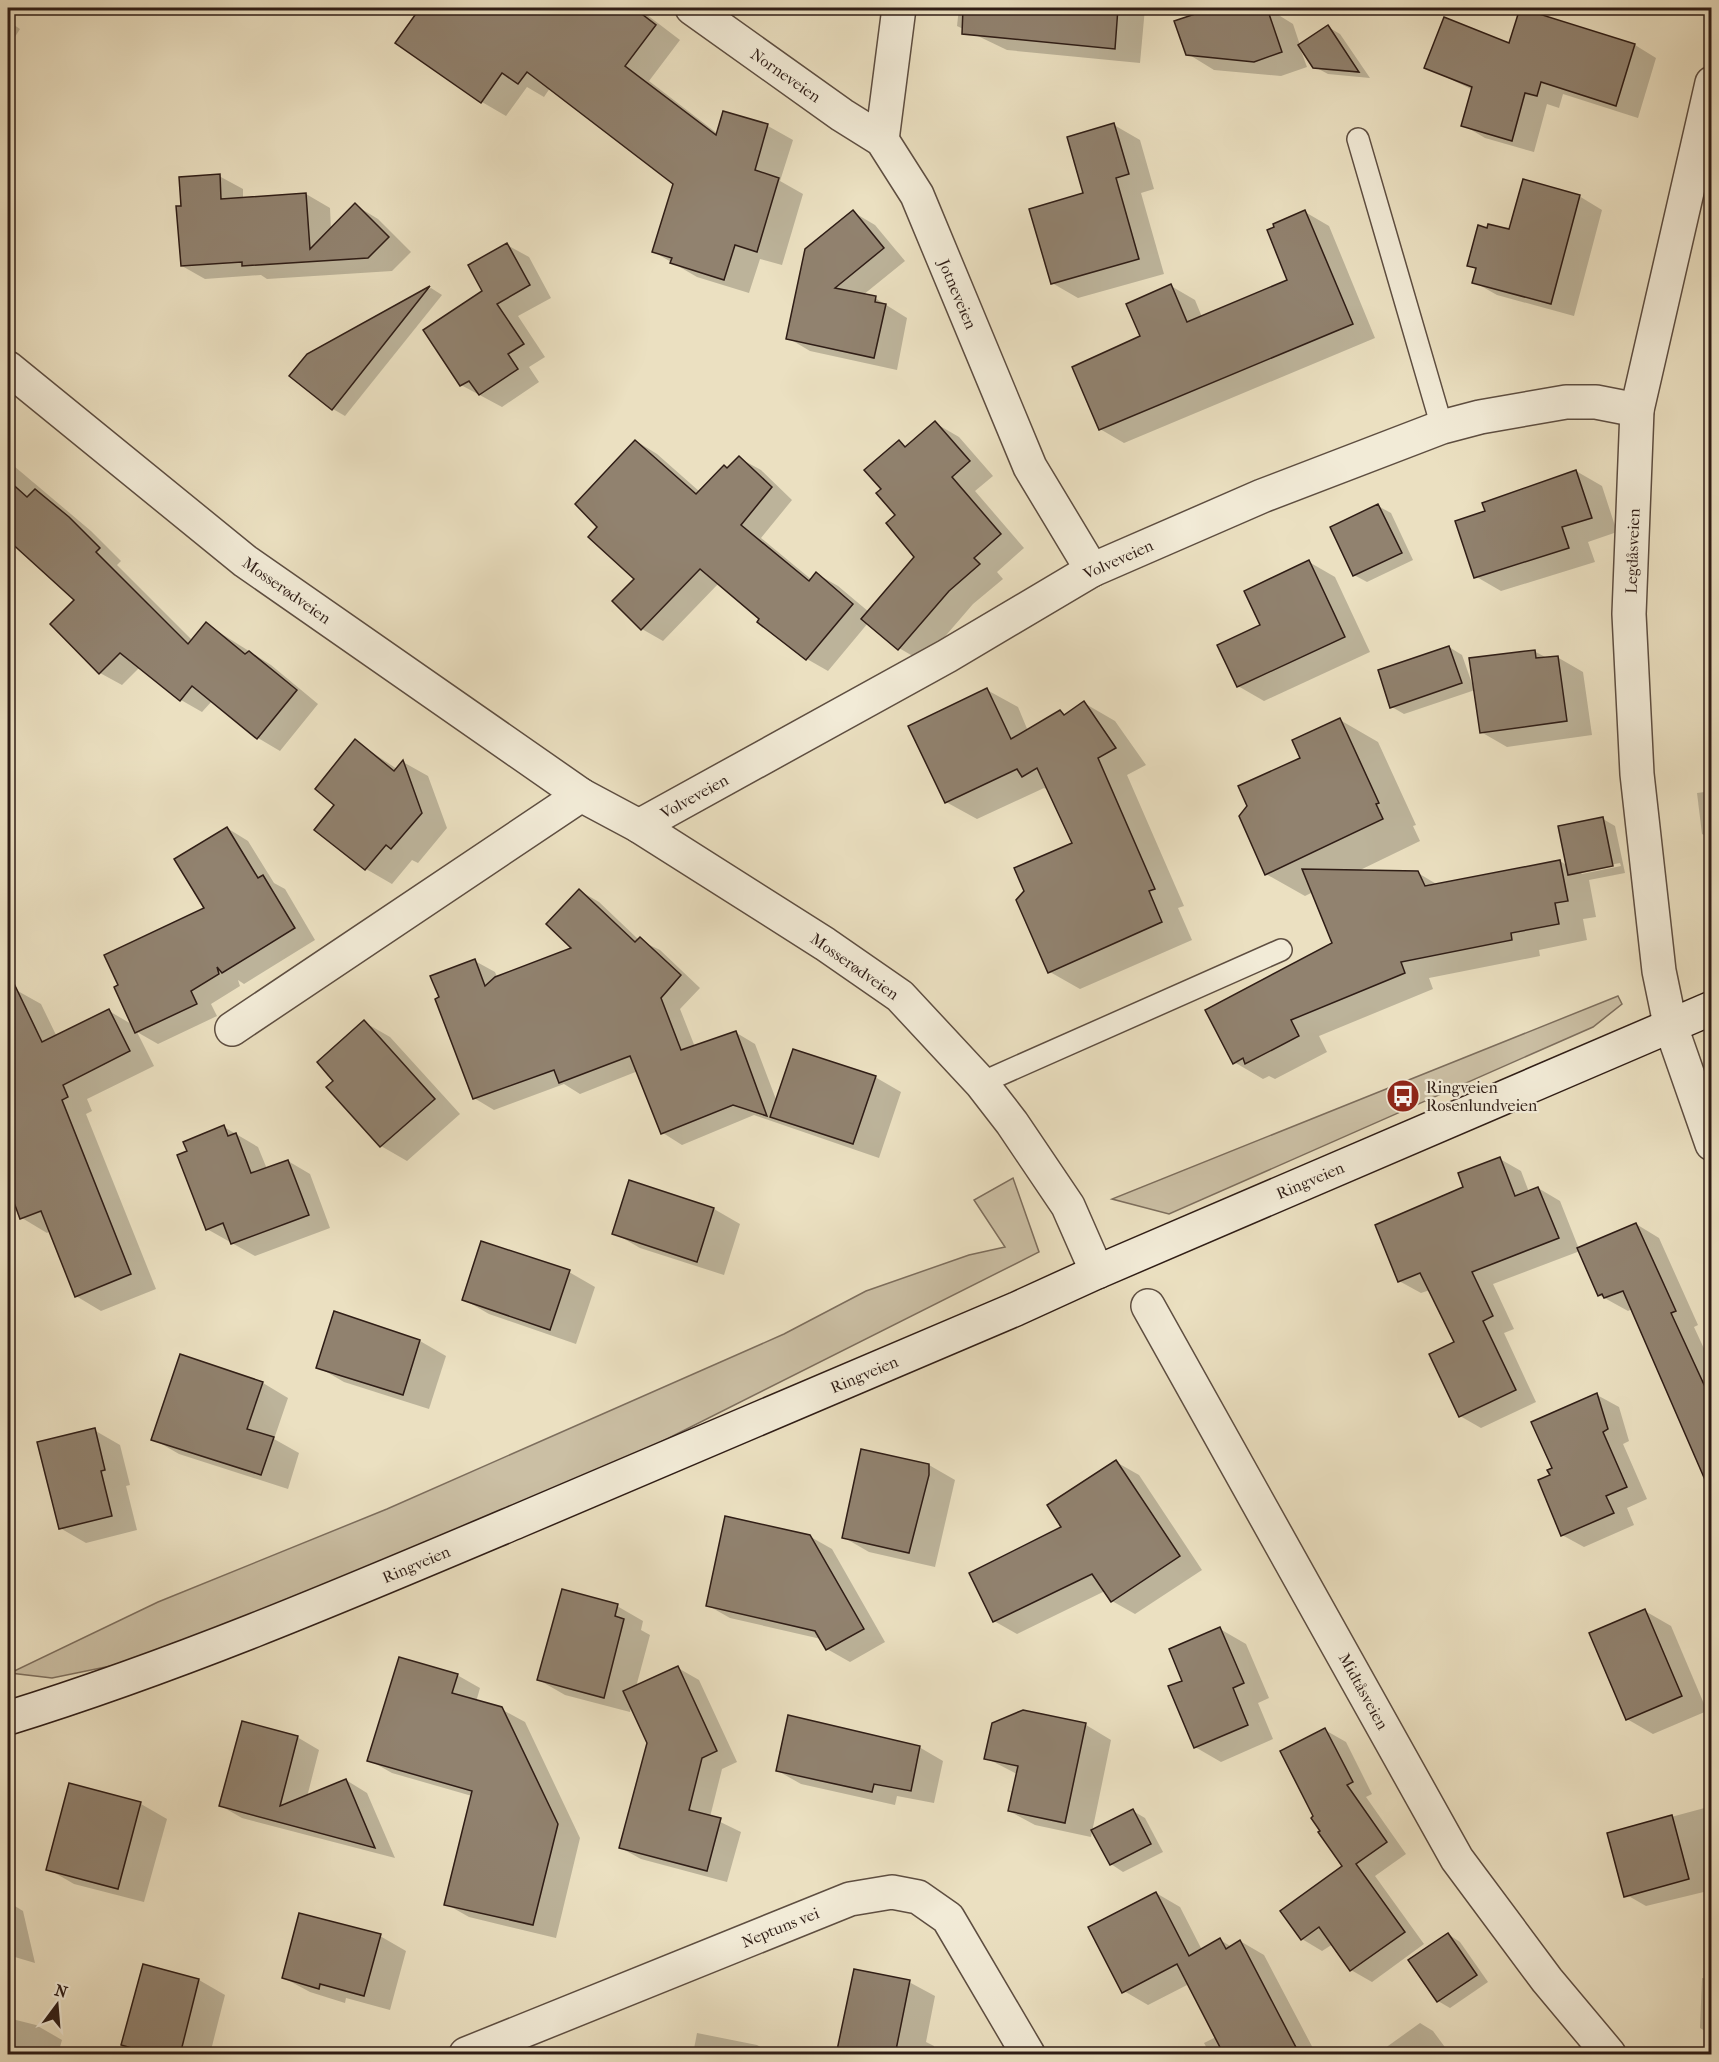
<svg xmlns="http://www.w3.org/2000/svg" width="1719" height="2062" viewBox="0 0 1719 2062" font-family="'IM FELL French Canon',serif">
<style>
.green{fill:#cbbfa4;stroke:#7d6e5d;stroke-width:1.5}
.shadow{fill:#0003;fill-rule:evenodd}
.building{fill:#91826f;stroke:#2f1d16;stroke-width:1.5}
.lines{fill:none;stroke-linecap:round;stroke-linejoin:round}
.lane-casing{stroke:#5e4e41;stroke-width:24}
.street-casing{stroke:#5e4e41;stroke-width:36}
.secondary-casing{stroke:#2f1d16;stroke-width:36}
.lane{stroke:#f2ebd7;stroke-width:21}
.street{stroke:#f2ebd7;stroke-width:33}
.secondary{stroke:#f2ebd7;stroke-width:33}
.labels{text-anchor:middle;stroke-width:4.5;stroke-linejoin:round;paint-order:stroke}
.street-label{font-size:16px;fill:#2f1d16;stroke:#f2ebd7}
.poi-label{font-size:16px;fill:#2f1d16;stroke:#f2ebd7;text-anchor:start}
</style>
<rect width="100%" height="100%" fill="#ebe0c1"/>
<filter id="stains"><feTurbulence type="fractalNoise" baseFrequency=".00333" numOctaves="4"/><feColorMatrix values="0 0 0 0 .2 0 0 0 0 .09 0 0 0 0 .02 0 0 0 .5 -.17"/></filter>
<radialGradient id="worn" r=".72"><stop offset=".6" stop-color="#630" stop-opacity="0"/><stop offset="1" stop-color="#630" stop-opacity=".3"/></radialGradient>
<g class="green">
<path d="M1618,996L1622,1004L1593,1027L1169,1214L1112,1199Z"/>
<path d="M1013,1178L1039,1252L430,1558L223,1643L52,1678L10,1673L158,1602L387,1509L784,1334L866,1291L969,1255L1005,1247L974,1200Z"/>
</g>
<g class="shadow">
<path d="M422,8H638L680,40L649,81L718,134L724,113L768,126L793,140L780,181L803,194L782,265L760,259L749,293L697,277L654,252L675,183L550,88L544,97L527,87L506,116L482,102L397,43Z"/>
<path d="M959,8H1145L1140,63L1007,50L957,26Z"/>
<path d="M1218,8H1267L1293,24L1300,45L1328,27L1340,34L1370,78L1328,74L1315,67L1300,48L1307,67L1281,76L1214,70L1188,54L1176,22Z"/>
<path d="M8,21L20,29L8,48Z"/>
<path d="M1510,45H1635L1656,58L1638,118L1563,94L1559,108L1547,104L1534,152L1485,138L1463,125L1473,90L1425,67Z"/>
<path d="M1114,125L1140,140L1154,189L1141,193L1164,274L1078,298L1052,283Z"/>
<path d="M219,176L243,189V199L306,194L330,208L331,230L355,205L378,219L411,252L392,271L267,279L261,275L205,279L182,266L183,208Z"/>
<path d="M1579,196L1602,210L1574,316L1497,295L1474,282L1477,270L1469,265L1510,231Z"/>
<path d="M853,212L875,225L905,261L863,295L875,298L907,318L897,370L810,351L788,338Z"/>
<path d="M1305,212L1329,226L1375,338L1124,443L1100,429L1142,337L1171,286L1195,300L1202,317L1289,280Z"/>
<path d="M507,245L529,257L551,298L518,316L545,357L529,367L539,382L502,407L461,385L484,291Z"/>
<path d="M431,288L442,295L345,416L333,409L308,355Z"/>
<path d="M935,423L959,437L993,476L975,491L1024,548L997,572L1003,579L973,604L923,662L899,648L868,623L828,671L807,659L759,622L761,619L719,583L663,641L642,629L636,579L599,527L636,441L657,454L700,492L739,458L761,470L792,500L761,538L812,580L817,574L838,586L869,612L916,557L883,489L899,442L907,447Z"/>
<path d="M8,461L91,531L121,561L117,565L193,641L206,624L271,665L318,704L280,751L258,738L212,701L202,712L181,700L140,667L122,685L100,673L76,600L8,538Z"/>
<path d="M1576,471L1602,486L1617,532L1588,542L1595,562L1501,591L1475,576L1487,512Z"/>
<path d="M1378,506L1391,513L1413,560L1367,582L1354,575Z"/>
<path d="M1309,562L1335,577L1370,652L1264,701L1238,686L1262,626Z"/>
<path d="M1449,647L1462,655L1474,689L1534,651L1547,658L1557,657L1583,672L1592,735L1507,747L1481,732L1475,690L1404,714L1392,707Z"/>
<path d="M987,690L1018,707L1028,731L1060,712L1066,715L1084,703L1115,721L1146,765L1127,775L1184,906L1178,908L1192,940L1080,989L1050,972L1074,844L1049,791L1044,788L977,819L946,802Z"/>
<path d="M1340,720L1378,742L1416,825L1413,826L1420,841L1356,872L1418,873L1438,885L1560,861L1568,866L1603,819L1615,826L1625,873L1589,880L1596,917L1583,919L1587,940L1539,950L1540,956L1429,978L1433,989L1319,1036L1327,1052L1275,1079L1269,1076L1263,1079L1234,1062L1333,944L1313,892L1305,896L1266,874L1302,758ZM1620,863L1621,866L1582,874L1579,871Z"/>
<path d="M355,741L397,769L403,762L428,776L447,828L418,863L412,860L392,884L366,869L316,830L336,805Z"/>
<path d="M1712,791V839L1702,834L1697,793Z"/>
<path d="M227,828L248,841L274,883L285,889L315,940L244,984L238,980L240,986L211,1004L217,1016L158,1044L137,1032L154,1066L87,1099L92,1111L86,1114L156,1289L101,1311L76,1296L50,1231L47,1233L22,1218L8,1184L32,1174L8,1123V994L16,990L41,1004L57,1037L109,1011L133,1025L206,908Z"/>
<path d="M8,852L15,864L8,869Z"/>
<path d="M8,882L15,894L8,899Z"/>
<path d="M580,891L599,902L639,940L660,950L700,988L680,1009L695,1047L735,1032L755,1044L777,1102L875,1077L901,1092L879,1158L754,1115L682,1145L663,1133L638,1071L580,1094L564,1084L494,1110L474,1098L475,961L495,972L497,977L574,948Z"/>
<path d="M364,1022L390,1037L460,1114L407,1161L381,1146L328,1087L335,1081Z"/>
<path d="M224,1127L258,1147L267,1169L288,1161L310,1174L330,1228L255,1256L207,1229Z"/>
<path d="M1500,1159L1521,1171L1529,1192L1538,1188L1560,1201L1579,1249L1636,1224L1659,1238L1698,1325L1694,1327L1712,1366V1492L1632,1309L1628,1311L1599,1295L1580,1251L1493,1284L1514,1329L1504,1333L1536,1402L1481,1428L1460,1416L1456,1343L1430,1290L1421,1293L1399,1281L1465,1187Z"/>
<path d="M630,1182L714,1209L740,1224L724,1275L640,1248L614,1233Z"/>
<path d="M569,1272L595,1287L576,1344L489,1314L463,1299Z"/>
<path d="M335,1313L420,1341L446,1356L429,1409L344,1382L318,1367Z"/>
<path d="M263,1383L288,1398L274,1439L299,1453L288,1489L179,1454L153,1439Z"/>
<path d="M1597,1395L1619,1407L1629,1441L1623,1444L1647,1499L1627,1508L1634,1525L1584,1547L1562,1535L1552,1476Z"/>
<path d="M94,1430L120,1445L130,1485L126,1486L137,1530L86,1543L60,1528Z"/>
<path d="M1116,1462L1139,1475L1202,1570L1135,1614L1112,1601L1105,1591L1017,1634L994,1621Z"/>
<path d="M929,1465L955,1480L935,1567L869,1552L843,1537Z"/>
<path d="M809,1536L832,1549L885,1642L850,1662L827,1649L821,1639L730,1618L707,1605Z"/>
<path d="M617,1606L643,1621L641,1630L650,1635L636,1687L678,1668L699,1680L737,1762L722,1769L710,1817L741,1832L727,1882L641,1859L621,1848L648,1743L631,1706L630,1712L565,1695L539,1680Z"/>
<path d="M1645,1611L1671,1626L1707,1711L1653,1734L1627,1719Z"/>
<path d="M1220,1629L1246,1644L1269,1698L1258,1703L1273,1739L1221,1762L1195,1747L1184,1681Z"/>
<path d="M457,1675L480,1688L476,1702L501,1709L525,1722L580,1838L556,1938L469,1917L446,1904L472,1796L392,1773L369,1760Z"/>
<path d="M1086,1725L1111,1740L1091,1837L1035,1825L1009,1811L1017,1774L986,1758Z"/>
<path d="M1325,1730L1346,1742L1372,1794L1366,1797L1406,1854L1375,1876L1424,1944L1372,1982L1351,1970L1333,1944L1322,1951L1302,1939L1344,1867L1322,1831Z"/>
<path d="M297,1737L319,1750L307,1797L346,1780L367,1793L395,1858L242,1818L221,1806Z"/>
<path d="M919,1747L943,1761L934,1803L897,1796L895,1805L801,1784L778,1771Z"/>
<path d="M70,1785L141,1804L167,1819L144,1902L74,1884L48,1869Z"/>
<path d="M1712,1806V1890L1646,1906L1625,1894L1608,1834Z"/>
<path d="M1133,1811L1145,1818L1163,1852L1123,1872L1111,1864Z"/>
<path d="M1156,1893L1180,1907L1202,1950L1220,1940L1232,1947L1240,1941L1264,1955L1316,2054H1210L1204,2043L1216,2037L1189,1984L1148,2005L1124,1991Z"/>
<path d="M8,1902L23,1911L35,1963L8,1955Z"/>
<path d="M1448,1934L1460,1942L1488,1982L1450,2008L1438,2001Z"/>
<path d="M380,1936L406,1951L390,2010L346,1998L345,2003L310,1992L284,1978Z"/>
<path d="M144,1966L199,1980L225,1995L210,2054H141L123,2044Z"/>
<path d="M1702,1978L1712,1979V2035L1700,2028Z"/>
<path d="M909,1982L935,1996L926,2042L934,2046L933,2054H838Z"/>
<path d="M8,2018L36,2025L62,2040L58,2054H8Z"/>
<path d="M1420,2023L1433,2031L1450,2054H1383L1381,2051Z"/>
<path d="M697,2033L757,2045L773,2054H693Z"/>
</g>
<g class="building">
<path d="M420,8H634L656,25L625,66L716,135L723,111L768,124L755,170L779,178L757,252L735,245L724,280L670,263L672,258L652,252L673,184L527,72L518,84L502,73L481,103L395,43Z"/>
<path d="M963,8H1118L1115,49L962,34Z"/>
<path d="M1213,8H1267L1282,52L1254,62L1186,55L1174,21Z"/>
<path d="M1520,8L1635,44L1616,106L1541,82L1537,96L1525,93L1512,141L1461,126L1472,87L1424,68L1444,17L1509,43Z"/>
<path d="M1328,25L1359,72L1313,68L1298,45Z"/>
<path d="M1114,123L1129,174L1116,178L1139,259L1051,284L1029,209L1083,193L1067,137Z"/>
<path d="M220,174L221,199L306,193L310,249L355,203L389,237L368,258L242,266V262L181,266L176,206H181L179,177Z"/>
<path d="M1523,179L1580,195L1551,304L1472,283L1476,268L1467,266L1478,225L1487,228L1488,224L1509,229Z"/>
<path d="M853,210L884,248L835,288L876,296L875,302L886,304L874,358L786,339L805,249Z"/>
<path d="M1305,210L1353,324L1099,430L1072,367L1140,336L1126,304L1171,284L1187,322L1287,280L1267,230L1274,227L1273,224Z"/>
<path d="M507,243L530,285L497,304L524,344L508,354L518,369L479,395L469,381L460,386L423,330L482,291L468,265Z"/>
<path d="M430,286L332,410L289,376L307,354Z"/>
<path d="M935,421L970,461L952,477L1001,534L974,558L980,564L949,591L898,650L861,619L914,557L886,523L895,515L876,493L881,489L864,470L899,440L905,447Z"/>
<path d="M635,440L696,494L724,465L727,468L739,456L772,487L741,525L809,581L816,572L853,604L806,660L757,622L759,619L700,569L641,630L612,601L634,579L588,537L597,527L575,504Z"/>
<path d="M1576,470L1592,518L1562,527L1569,548L1474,578L1455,521L1485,511L1482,503Z"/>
<path d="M8,480L27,497L35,489L69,517L100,548L96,552L188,644L206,622L245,654L249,651L297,690L257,739L192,686L180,701L120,653L99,674L50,624L74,600L8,540Z"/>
<path d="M1378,504L1402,553L1353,576L1330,527Z"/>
<path d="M1309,560L1345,637L1237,687L1217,645L1260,625L1244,591Z"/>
<path d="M1449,646L1462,683L1390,708L1378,670Z"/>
<path d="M1535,650L1536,658L1558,656L1567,721L1480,733L1469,658Z"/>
<path d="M987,688L1011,739L1060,710L1064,715L1084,701L1116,748L1098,758L1155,889L1149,891L1162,922L1048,973L1016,900L1024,891L1014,868L1072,843L1037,768L1022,777L1017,769L945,803L908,726Z"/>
<path d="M1340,718L1379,803L1376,804L1383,819L1265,875L1239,816L1247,806L1238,786L1300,758L1292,740Z"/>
<path d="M355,739L394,771L403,760L422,813L391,849L386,845L365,870L314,830L334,805L315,789Z"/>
<path d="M1603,817L1613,866L1568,875L1558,826Z"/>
<path d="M227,827L258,878L263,875L295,928L222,973L217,967L219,974L191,991L197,1004L135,1033L114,987L118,985L104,955L204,908L174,859Z"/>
<path d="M1560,860L1568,901L1555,903L1559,924L1511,933L1512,940L1401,962L1405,973L1291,1020L1299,1036L1245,1064L1243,1058L1233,1064L1205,1010L1332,943L1302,869L1418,871L1425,886Z"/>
<path d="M579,889L635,942L640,937L681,975L661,998L681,1050L736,1031L767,1116L733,1105L661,1134L630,1056L559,1083L554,1070L473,1099L435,999L439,997L430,976L475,959L485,986L495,977L571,948L546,924Z"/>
<path d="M8,971L42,1042L109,1009L130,1051L63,1085L68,1097L62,1100L131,1274L75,1297L41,1211L20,1219L8,1186Z"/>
<path d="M364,1020L435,1099L380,1147L326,1087L333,1081L317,1062Z"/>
<path d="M793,1049L876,1076L853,1144L770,1117Z"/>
<path d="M224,1125L228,1136L236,1133L251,1173L288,1160L309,1215L231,1244L223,1223L206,1230L177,1155L187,1151L183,1142Z"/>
<path d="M1500,1157L1515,1196L1538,1187L1559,1238L1472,1272L1493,1316L1483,1321L1516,1390L1459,1417L1429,1354L1454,1342L1420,1273L1398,1282L1375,1225L1463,1187L1458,1173Z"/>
<path d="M629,1180L714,1208L697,1262L612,1234Z"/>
<path d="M1636,1223L1676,1311L1671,1313L1712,1402V1496L1623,1291L1604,1298L1602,1294L1598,1296L1577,1248Z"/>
<path d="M481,1241L570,1270L550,1330L462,1300Z"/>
<path d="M334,1311L420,1340L403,1395L316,1368Z"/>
<path d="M180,1354L263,1382L247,1429L274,1437L261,1475L151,1440Z"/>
<path d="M1597,1393L1608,1429L1603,1432L1627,1487L1606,1496L1614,1513L1561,1536L1538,1480L1550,1475L1547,1470L1552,1468L1531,1422Z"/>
<path d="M95,1428L105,1470L101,1471L112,1516L59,1529L37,1442Z"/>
<path d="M861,1449L929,1464V1475L909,1553L842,1538Z"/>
<path d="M1116,1460L1180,1556L1111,1602L1092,1574L993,1622L969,1573L1061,1527L1047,1505Z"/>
<path d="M725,1516L810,1535L864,1629L826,1650L815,1631L706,1606Z"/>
<path d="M562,1589L618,1604L615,1616L624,1619L604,1698L537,1680Z"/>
<path d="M1645,1609L1682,1696L1626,1720L1589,1633Z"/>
<path d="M1220,1627L1244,1683L1233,1688L1248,1725L1194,1748L1168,1686L1182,1681L1169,1649Z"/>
<path d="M399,1657L458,1674L452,1693L502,1707L558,1824L533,1925L444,1905L472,1791L367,1761Z"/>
<path d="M678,1666L717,1751L702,1758L689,1810L721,1818L707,1871L619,1848L647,1743L623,1691Z"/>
<path d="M1023,1710L1086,1723L1065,1823L1008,1811L1018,1766L984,1759L992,1723Z"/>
<path d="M788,1715L920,1746L911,1791L874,1784L872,1792L776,1771Z"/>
<path d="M242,1721L298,1736L280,1806L346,1779L375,1848L219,1806Z"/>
<path d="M1325,1728L1353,1782L1347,1785L1387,1842L1356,1864L1405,1932L1350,1971L1319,1927L1301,1940L1280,1911L1342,1866L1318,1832L1320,1831L1311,1818L1313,1816L1280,1751Z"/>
<path d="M69,1783L141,1802L118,1889L46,1870Z"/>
<path d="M1133,1809L1151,1844L1110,1865L1091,1830Z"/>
<path d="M1672,1815L1689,1879L1624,1897L1607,1833Z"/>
<path d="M1156,1892L1189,1956L1220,1938L1226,1949L1240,1940L1300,2055H1224L1177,1964L1122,1993L1088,1927Z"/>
<path d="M299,1913L381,1934L364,1996L320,1984L319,1989L282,1978Z"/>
<path d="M1448,1933L1477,1975L1437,2002L1408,1960Z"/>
<path d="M143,1964L199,1979L180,2055H156L121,2045Z"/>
<path d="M854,1969L910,1980L895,2055H836Z"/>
</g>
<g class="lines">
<g class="lane-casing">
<g id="lane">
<path d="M1358,139L1442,427"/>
<path d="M981,1083L1281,950"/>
</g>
</g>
<g class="street-casing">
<g id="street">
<path d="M692,8L842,115L882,140L917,195L1030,467L1092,570"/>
<path d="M1712,83L1637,410L1629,614L1637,774L1659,971L1670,1024L1712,1144"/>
<path d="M882,140L899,8"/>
<path d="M8,368L245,561L581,795L639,826L825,944L900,996L981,1083L1012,1123L1068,1206L1097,1272"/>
<path d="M639,826L947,656L1092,570L1262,496L1442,427L1480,417L1566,402H1596L1637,410"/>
<path d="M232,1029L581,795"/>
<path d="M1148,1306L1457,1859L1547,1980L1609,2054"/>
<path d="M466,2054L850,1899L892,1892L918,1897L948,1918L1028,2054"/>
</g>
</g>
<g class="secondary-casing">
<path id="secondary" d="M8,1718C182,1664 350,1592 518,1521C684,1451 850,1380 1016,1309L1097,1272L1712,1008"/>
</g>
<use href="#lane" class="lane"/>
<use href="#street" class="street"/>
<use href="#secondary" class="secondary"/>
</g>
<defs>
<g id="bus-disc" transform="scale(1.725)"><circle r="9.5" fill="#8f2418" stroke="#f2ebd7"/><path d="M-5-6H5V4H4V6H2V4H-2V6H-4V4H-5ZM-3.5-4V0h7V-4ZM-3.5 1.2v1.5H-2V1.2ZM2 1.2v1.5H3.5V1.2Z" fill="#fff"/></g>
</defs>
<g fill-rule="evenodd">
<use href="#bus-disc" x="1403" y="1096"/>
</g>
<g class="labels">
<g class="street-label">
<text transform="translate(786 75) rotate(35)" y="6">Norneveien</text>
<text transform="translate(958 294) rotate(67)" y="6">Jotneveien</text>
<text transform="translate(1632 551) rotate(-88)" y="6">Legdåsveien</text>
<text transform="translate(1118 559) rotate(-24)" y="6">Volveveien</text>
<text transform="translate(287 590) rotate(35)" y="6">Mosserødveien</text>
<text transform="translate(694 796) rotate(-29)" y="6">Volveveien</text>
<text transform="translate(855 966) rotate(35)" y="6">Mosserødveien</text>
<text transform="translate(1310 1180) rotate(-23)" y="6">Ringveien</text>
<text transform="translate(864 1374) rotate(-23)" y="6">Ringveien</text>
<text transform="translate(416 1564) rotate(-23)" y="6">Ringveien</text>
<text transform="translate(1364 1691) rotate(61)" y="6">Midtåsveien</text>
<text transform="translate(780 1927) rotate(-22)" y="6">Neptuns vei</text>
</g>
<g class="poi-label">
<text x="1426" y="1093">Ringveien<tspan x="1426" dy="18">Rosenlundveien</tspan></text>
</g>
</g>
<rect width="1719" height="2062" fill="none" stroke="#ebe0c1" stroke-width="30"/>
<rect x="9" y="9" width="1701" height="2044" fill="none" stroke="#2f1d16" stroke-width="3"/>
<rect x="15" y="15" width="1689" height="2032" fill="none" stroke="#2f1d16" stroke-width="1.5"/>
<g transform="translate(57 2005) rotate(16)" stroke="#f2ebd7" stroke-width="4.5" paint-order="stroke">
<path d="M0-4.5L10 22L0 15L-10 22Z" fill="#2f1d16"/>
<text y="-9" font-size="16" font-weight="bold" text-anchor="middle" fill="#2f1d16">N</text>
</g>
<rect width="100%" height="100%" filter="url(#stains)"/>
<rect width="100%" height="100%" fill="url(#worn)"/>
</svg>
